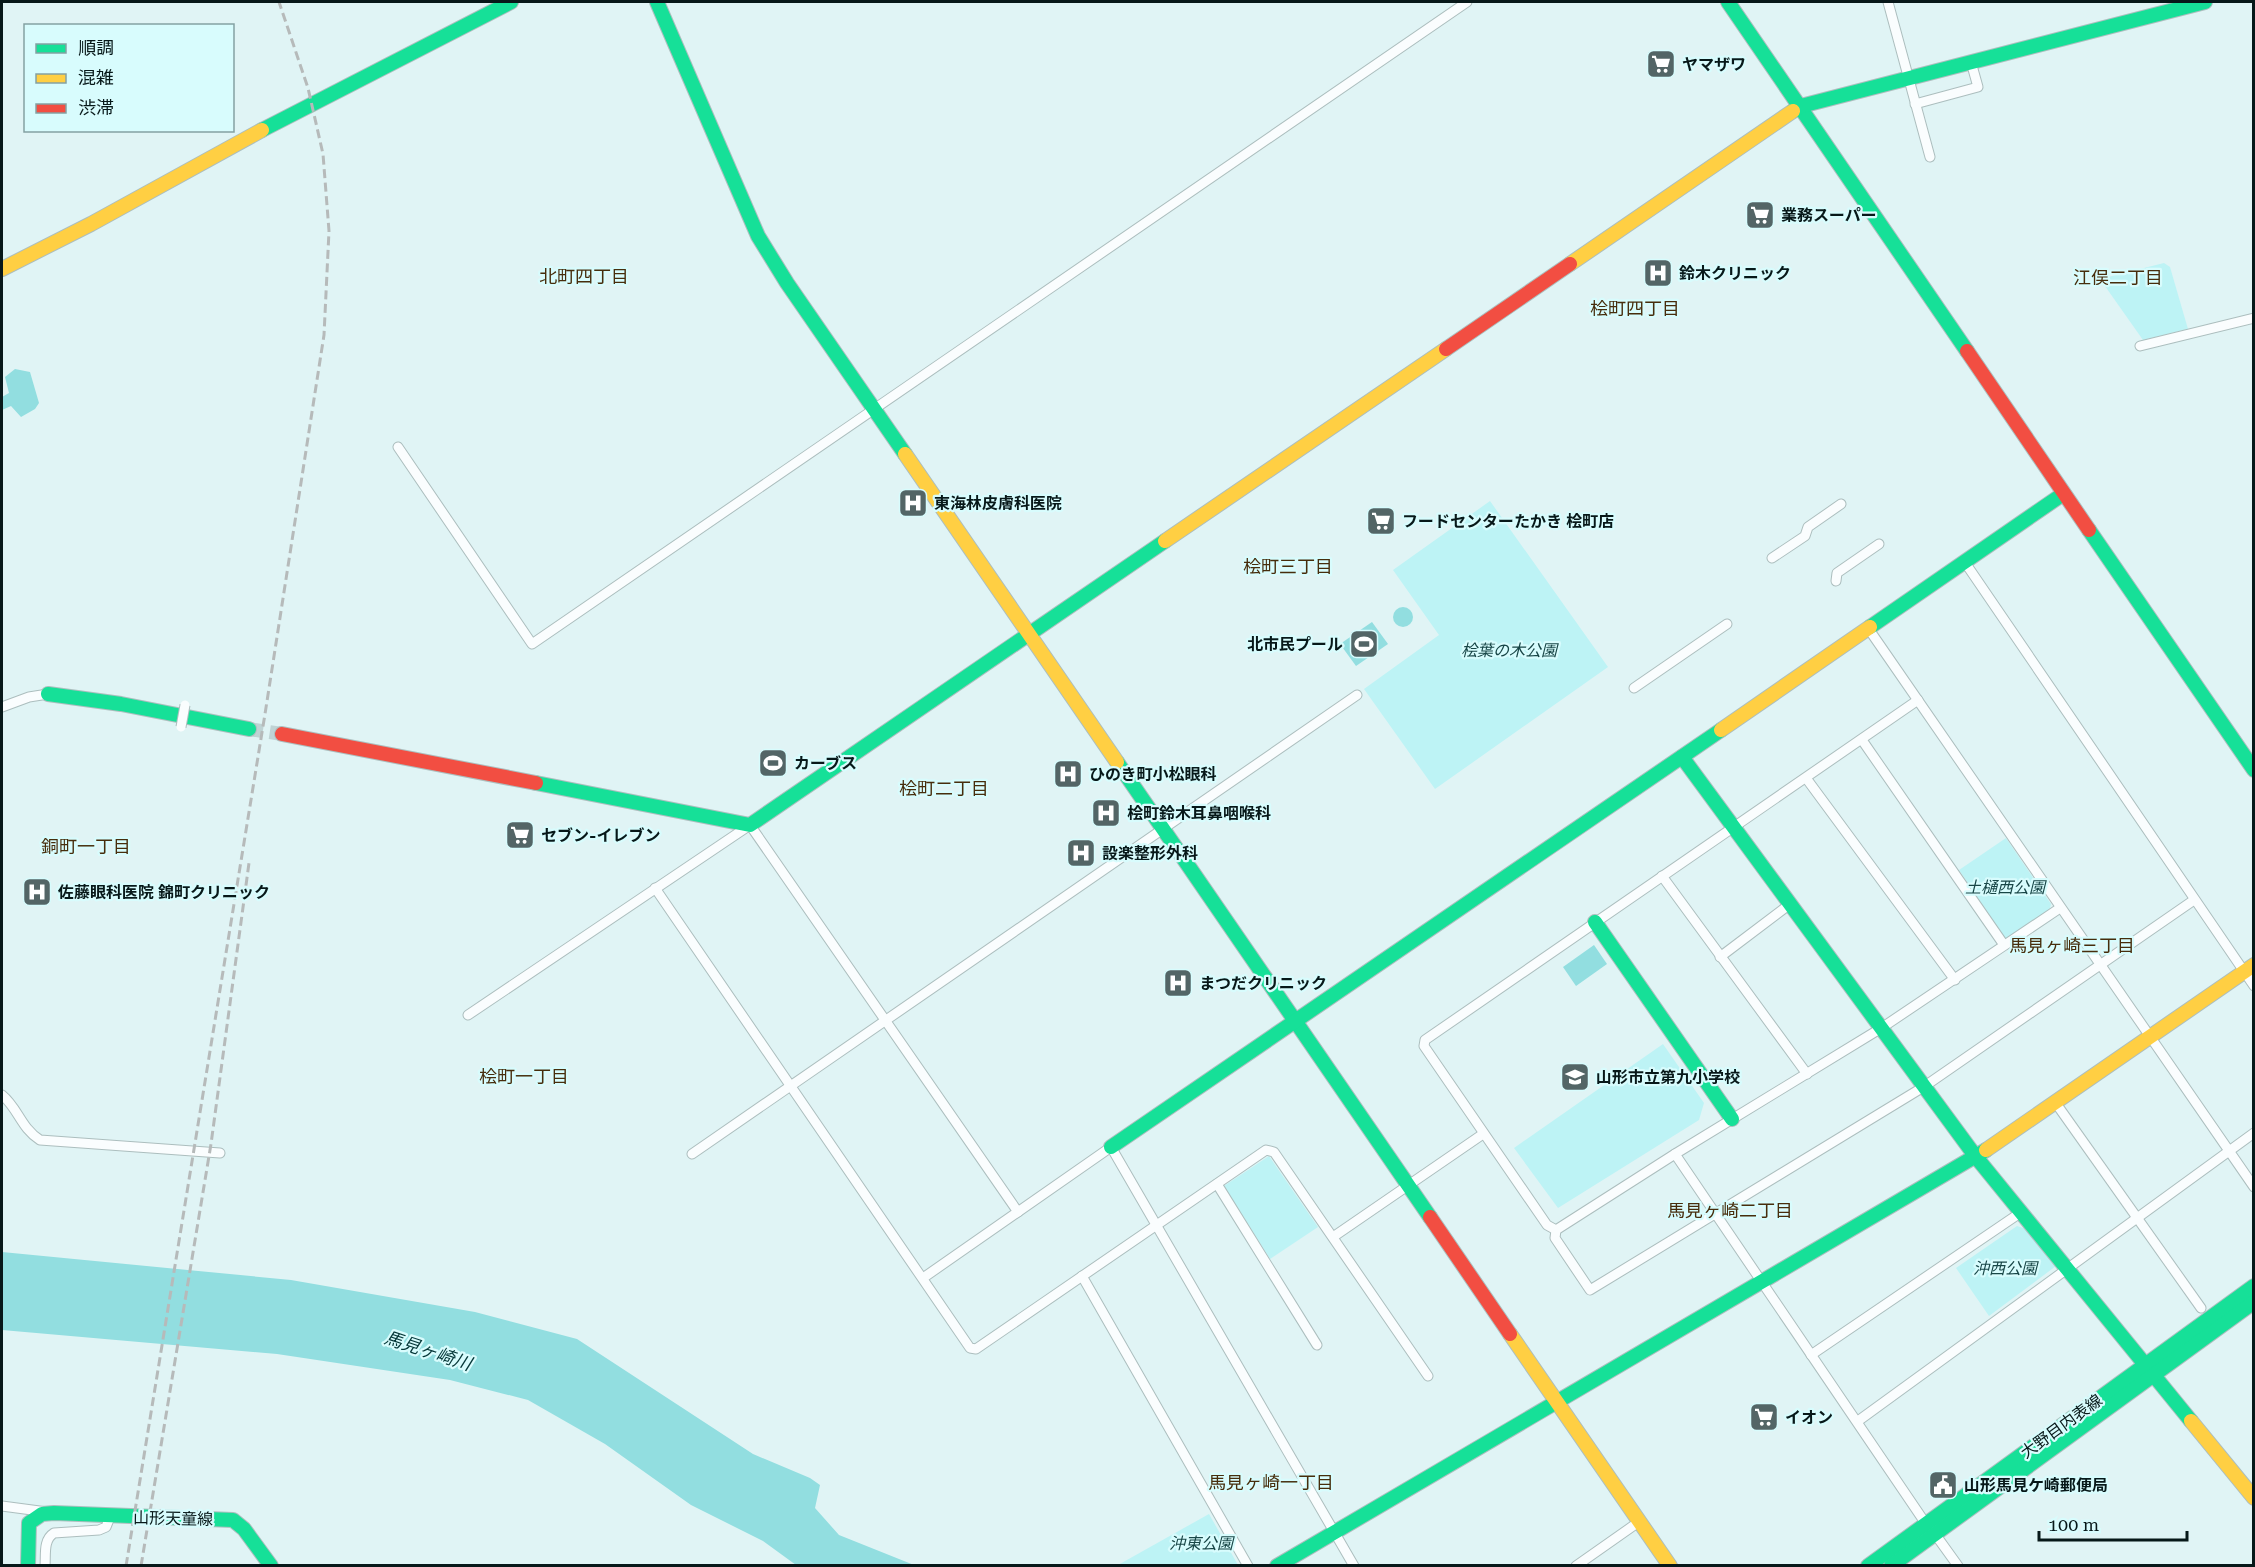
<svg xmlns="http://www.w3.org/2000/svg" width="2255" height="1567" viewBox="0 0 2255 1567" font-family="'Roboto Serif','Noto Sans JP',serif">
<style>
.green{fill:#bdf3f5}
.water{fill:#92dee0}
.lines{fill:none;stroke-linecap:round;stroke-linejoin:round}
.secondary-tunnel{stroke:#bfd3d4;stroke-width:14;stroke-dasharray:14 7;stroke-linecap:butt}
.street-casing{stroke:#acbebe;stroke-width:11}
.fast-casing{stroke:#acbebe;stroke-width:16}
.slow-casing{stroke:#acbebe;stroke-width:16}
.jam-casing{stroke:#acbebe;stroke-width:16}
.street{stroke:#fafdfe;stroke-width:9}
.fast{stroke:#16e098;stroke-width:14}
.slow{stroke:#ffcf43;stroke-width:14}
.jam{stroke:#f24e42;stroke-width:14}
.rail{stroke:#b6baba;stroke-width:3;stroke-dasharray:9 4.5;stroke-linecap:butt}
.street-bridge-casing{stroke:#acbebe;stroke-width:11;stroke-linecap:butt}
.street-bridge{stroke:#fafdfe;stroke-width:9}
.labels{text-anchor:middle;stroke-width:4.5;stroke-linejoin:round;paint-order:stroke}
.poi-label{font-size:16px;font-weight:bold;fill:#071819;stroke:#d8fcfd;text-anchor:start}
.park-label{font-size:16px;font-style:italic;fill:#184647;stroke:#d8fcfd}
.street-label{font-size:16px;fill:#071819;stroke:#d8fcfd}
.neighbourhood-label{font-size:18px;fill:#472d0c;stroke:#d8fcfd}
.water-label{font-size:18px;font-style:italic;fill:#053738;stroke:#d8fcfd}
</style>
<rect width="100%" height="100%" fill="#e0f4f5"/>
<g class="green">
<path d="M2164,263L2170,267L2188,329L2143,340L2100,279Z"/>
<path d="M1490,501L1608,667L1435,789L1364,689L1439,635L1393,570Z"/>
<path d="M2006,838L2051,904L2049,912L2007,941L1959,870Z"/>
<path d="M1663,1044L1704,1103L1699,1120L1558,1208L1514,1148Z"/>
<path d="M1269,1156L1318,1227L1270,1259L1224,1186Z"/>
<path d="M2017,1226L2026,1229L2056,1266L1989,1316L1956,1268Z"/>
<path d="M1209,1514L1238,1565H1118Z"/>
</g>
<g class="water">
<path d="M15,369L30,372L39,403L35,409L21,417L11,406L2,410V397L9,393L5,377Z"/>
<circle cx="1403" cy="617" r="10"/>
<path d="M1372,622L1388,644L1356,666L1340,644Z"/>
<path d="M1594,945L1607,964L1576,986L1563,967Z"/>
<path d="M2,1252L291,1280L475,1312L577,1339L753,1454L810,1478L820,1485L815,1508L839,1535L914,1565H796L763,1541L691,1505L605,1444L528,1400L450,1380L277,1354L2,1330Z"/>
</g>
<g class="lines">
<path class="secondary-tunnel" d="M249,729L282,734"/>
<g class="street-casing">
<g id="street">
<path d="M1888,2L1930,157"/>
<path d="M1915,104L1978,87L1971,62"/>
<path d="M2140,346L2254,318"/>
<path d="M398,447L532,644L1467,2"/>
<path d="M1772,558L1805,536L1808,527L1841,504"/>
<path d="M1964,561L2254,986"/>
<path d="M1836,581L1837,573L1879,544"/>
<path d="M1868,628L2254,1187"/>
<path d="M1634,688L1727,624"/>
<path d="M1918,700L1425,1040L1424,1046L1547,1225L1556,1230L1675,1154L1883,1027L2060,908"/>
<path d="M2,707L29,697L48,694"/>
<path d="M1862,740L2004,945"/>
<path d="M1806,778L1955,980"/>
<path d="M1662,876L1807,1074"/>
<path d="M655,888L970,1348L976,1349L1266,1150L1274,1152L1428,1376"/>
<path d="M1720,957L1790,904"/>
<path d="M468,1015L750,825L1018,1212"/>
<path d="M2,1095C18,1108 21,1128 40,1140L220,1153"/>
<path d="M2055,1102L2201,1308"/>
<path d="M692,1154L1357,695"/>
<path d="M1675,1154L1926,1524"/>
<path d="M1217,1184L1317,1345"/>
<path d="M1556,1230L1555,1238L1590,1290L1925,1086L2194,900"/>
<path d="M1333,1237L1483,1134"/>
<path d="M1082,1276L1248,1566"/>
<path d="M923,1278L1111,1147L1354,1566"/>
<path d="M1811,1355L2020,1213"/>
<path d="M1858,1421L2254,1133"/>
<path d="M2,1506L47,1512"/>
<path d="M1935,1534L1958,1566"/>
<path d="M45,1566C46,1554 43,1540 54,1533L99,1530L106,1527L110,1517"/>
<path d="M1576,1566L1640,1521"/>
</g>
</g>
<g class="fast-casing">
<g id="fast">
<path d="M657,2L758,236L787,283L905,454"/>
<path d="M1728,2L1967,351"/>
<path d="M1793,111L1801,106L2205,2"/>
<path d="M262,130L511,2"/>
<path d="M2089,530L2254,770"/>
<path d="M1870,627L2063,494"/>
<path d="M48,694L121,704L249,729"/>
<path d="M1682,757L1976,1157L2191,1421"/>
<path d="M1117,762L1430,1217"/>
<path d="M536,783L750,825L1165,541"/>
<path d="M1595,922L1732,1119"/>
<path d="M1111,1147L1721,730"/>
<path d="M28,1566L29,1523L42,1514L54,1513L233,1520L244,1529L271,1566"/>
<path d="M1277,1566L1986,1150"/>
<path d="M1868,1566L2254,1286"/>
<path d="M1891,1566L2254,1302"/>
</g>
</g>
<g class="slow-casing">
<g id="slow">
<path d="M1570,264L1793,111"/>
<path d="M2,269L91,224L262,130"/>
<path d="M905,454L1117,762"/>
<path d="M1165,541L1446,349"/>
<path d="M1721,730L1870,627"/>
<path d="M1986,1150L2254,965"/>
<path d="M1510,1334L1670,1566"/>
<path d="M2191,1421L2254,1498"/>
</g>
</g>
<g class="jam-casing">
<g id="jam">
<path d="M1446,349L1570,264"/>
<path d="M1967,351L2089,530"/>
<path d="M282,734L536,783"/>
<path d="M1430,1217L1510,1334"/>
</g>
</g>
<use href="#street" class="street"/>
<use href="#fast" class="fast"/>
<use href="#slow" class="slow"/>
<use href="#jam" class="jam"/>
<g class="rail">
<path d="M126,1566L265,714L324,335L329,231L323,154L308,88L279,2"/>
<path d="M141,1566L211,1144L249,863"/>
</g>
<g class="street-bridge-casing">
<path id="street-bridge" d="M181,727L185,705"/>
</g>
<use href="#street-bridge" class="street-bridge"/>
</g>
<defs>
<g id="supermarket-square" transform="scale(1.5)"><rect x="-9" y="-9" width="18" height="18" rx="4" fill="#536566" stroke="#d8fcfd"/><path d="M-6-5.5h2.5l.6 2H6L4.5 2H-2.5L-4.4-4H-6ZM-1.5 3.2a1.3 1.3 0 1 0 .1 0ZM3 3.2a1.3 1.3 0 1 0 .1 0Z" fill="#fff"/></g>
<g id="hospital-square" transform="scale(1.5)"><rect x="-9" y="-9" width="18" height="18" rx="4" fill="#536566" stroke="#d8fcfd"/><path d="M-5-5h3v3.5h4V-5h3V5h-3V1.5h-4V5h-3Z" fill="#fff"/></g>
<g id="stadium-square" transform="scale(1.5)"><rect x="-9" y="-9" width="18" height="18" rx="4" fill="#536566" stroke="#d8fcfd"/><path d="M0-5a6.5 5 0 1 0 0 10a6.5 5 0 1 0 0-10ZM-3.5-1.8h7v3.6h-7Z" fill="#fff"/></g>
<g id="school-square" transform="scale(1.5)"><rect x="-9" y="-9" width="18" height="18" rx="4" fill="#536566" stroke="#d8fcfd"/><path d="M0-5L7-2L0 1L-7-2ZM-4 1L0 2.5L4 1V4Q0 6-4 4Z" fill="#fff"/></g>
<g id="civic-square" transform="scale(1.5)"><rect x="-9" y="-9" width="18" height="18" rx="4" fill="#536566" stroke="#d8fcfd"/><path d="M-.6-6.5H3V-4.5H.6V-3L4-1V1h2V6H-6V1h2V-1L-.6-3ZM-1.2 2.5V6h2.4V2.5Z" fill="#fff"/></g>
</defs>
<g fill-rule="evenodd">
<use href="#supermarket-square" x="1661" y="64"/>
<use href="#supermarket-square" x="1760" y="215"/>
<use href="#hospital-square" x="1658" y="273"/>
<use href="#hospital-square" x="913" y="503"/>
<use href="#supermarket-square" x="1381" y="521"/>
<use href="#stadium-square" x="1364" y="644"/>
<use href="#stadium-square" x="773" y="763"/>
<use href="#hospital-square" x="1068" y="774"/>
<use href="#hospital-square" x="1106" y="813"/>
<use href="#supermarket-square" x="520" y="835"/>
<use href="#hospital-square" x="1081" y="853"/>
<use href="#hospital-square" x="37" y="892"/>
<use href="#hospital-square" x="1178" y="983"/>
<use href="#school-square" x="1575" y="1077"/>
<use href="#supermarket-square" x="1764" y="1417"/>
<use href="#civic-square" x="1943" y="1485"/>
</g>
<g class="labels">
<g class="poi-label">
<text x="1682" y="70">ヤマザワ</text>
<text x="1781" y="221">業務スーパー</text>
<text x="1679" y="279">鈴木クリニック</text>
<text x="934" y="509">東海林皮膚科医院</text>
<text x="1402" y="527">フードセンターたかき 桧町店</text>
<text x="1343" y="650" text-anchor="end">北市民プール</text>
<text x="794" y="769">カーブス</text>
<text x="1089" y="780">ひのき町小松眼科</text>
<text x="1127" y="819">桧町鈴木耳鼻咽喉科</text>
<text x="541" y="841">セブン-イレブン</text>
<text x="1102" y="859">設楽整形外科</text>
<text x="58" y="898">佐藤眼科医院 錦町クリニック</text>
<text x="1199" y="989">まつだクリニック</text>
<text x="1596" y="1083">山形市立第九小学校</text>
<text x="1785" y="1423">イオン</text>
<text x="1964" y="1491">山形馬見ケ崎郵便局</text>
</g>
<g class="park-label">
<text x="1509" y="656">桧葉の木公園</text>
<text x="2005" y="893">土樋西公園</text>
<text x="2005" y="1274">沖西公園</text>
<text x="1201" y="1549">沖東公園</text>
</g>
<g class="street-label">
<text transform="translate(2061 1426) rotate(-36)" y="6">大野目内表線</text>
<text transform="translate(173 1518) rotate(1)" y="6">山形天童線</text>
</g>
<g class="neighbourhood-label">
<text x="584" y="283">北町四丁目</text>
<text x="2118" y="284">江俣二丁目</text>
<text x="1635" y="315">桧町四丁目</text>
<text x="1288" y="573">桧町三丁目</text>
<text x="944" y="795">桧町二丁目</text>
<text x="86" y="853">銅町一丁目</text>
<text x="2072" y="952">馬見ヶ崎三丁目</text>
<text x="524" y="1083">桧町一丁目</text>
<text x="1730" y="1217">馬見ヶ崎二丁目</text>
<text x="1271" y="1489">馬見ヶ崎一丁目</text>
</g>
<g class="water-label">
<text transform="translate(428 1351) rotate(18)" y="6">馬見ヶ崎川</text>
</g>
</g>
<rect width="2255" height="1567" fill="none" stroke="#071819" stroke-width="6"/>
<rect x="24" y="24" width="210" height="108" fill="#d8fcfd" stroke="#84a1a2" stroke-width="1.5"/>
<rect x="36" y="44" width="30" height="9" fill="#16e098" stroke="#84a1a2" stroke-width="1.5"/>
<text x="78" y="54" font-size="18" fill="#071819">順調</text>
<rect x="36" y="74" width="30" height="9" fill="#ffcf43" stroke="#84a1a2" stroke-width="1.5"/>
<text x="78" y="84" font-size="18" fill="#071819">混雑</text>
<rect x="36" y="104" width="30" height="9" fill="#f24e42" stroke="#84a1a2" stroke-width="1.5"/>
<text x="78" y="114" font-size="18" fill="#071819">渋滞</text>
<path d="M2039 1531v9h148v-9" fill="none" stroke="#071819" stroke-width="3"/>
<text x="2048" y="1531" font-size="18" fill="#071819" stroke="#d8fcfd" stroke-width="4.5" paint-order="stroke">100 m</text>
</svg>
